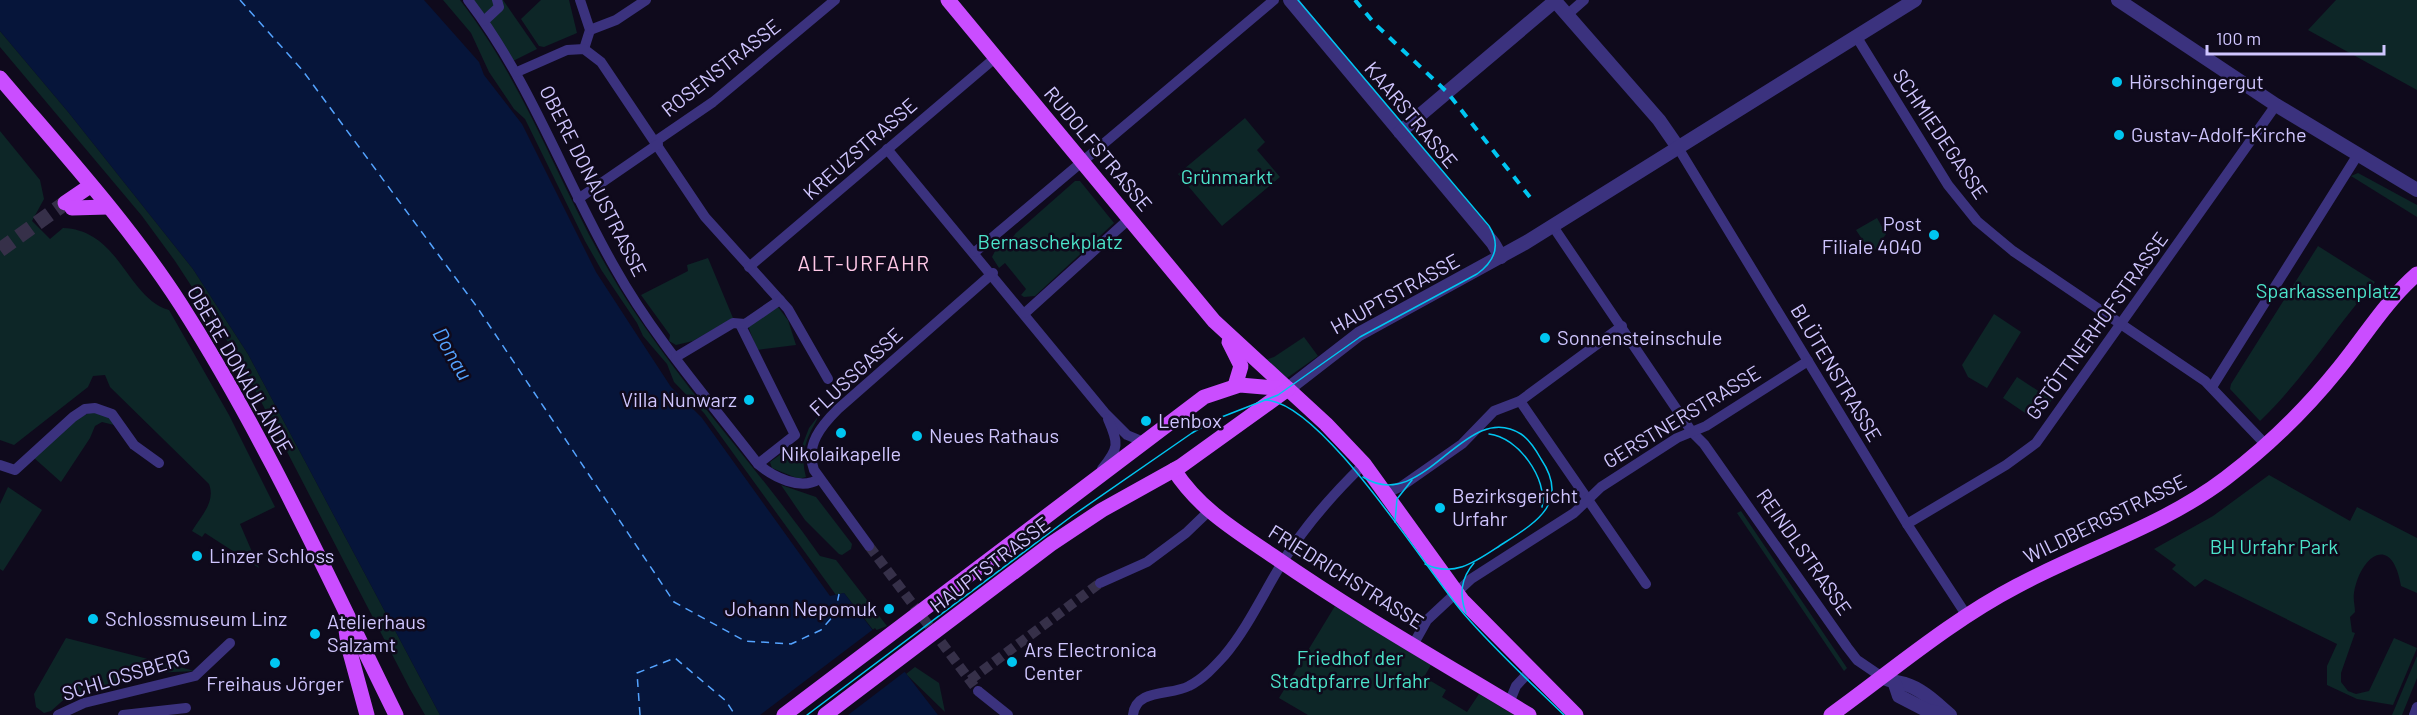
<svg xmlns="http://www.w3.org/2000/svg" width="2417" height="715" viewBox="0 0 2417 715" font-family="Barlow,sans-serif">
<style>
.green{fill:#0d2627}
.water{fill:#06153a}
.pier{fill:#0f0a1c}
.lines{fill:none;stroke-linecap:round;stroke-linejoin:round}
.ferry{stroke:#54a3ff;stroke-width:1.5;stroke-dasharray:8 6;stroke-linecap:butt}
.minor-tunnel{stroke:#363049;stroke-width:10;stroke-dasharray:10 5;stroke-linecap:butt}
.primary-tunnel{stroke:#363049;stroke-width:15;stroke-dasharray:15 8;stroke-linecap:butt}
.minor{stroke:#3b327e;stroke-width:10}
.tertiary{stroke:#3b327e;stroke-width:14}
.primary{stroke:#ca4dff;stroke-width:15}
.tram{stroke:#00c6f1;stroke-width:1.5}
.rail{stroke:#00c6f1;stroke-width:4;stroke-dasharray:9 8;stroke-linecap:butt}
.poi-dot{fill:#00c6f1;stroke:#0f0a1c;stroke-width:2}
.labels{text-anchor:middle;stroke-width:5;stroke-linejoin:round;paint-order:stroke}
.street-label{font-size:20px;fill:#d0c6ff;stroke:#0f0a1c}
.poi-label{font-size:20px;fill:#d0c6ff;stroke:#0f0a1c;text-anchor:start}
.park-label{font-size:20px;fill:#4ce4ca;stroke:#0f0a1c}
.neighbourhood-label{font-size:21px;letter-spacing:1.5px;fill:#ffc8e7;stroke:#0f0a1c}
.water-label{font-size:21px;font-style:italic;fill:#54a3ff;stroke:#0f0a1c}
</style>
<rect width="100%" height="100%" fill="#0f0a1c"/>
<g class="green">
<path d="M443,0H460C528,87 561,193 618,286C677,382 756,465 820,556L836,560L887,626L874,631L844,593L836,595L704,413L674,382L667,364L643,336L637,323L602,271L585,241L525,119L514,109L489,72L471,33Z"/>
<path d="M464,0H503L537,49L507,64Z"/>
<path d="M541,0H569L577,33L544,47L539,46L521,19Z"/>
<path d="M2336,0H2417V90L2308,30Z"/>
<path d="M0,31L69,113L193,269L248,354L440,715H425L410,689L239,359L175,261L142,216L0,47Z"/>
<path d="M1245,118L1265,142L1257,150L1280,177L1222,226L1178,174Z"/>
<path d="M0,131L40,180L44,199L32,221L50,239L63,228C120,230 127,298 169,310L229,415L275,507L240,524L259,568L205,533L202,537L192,531C201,516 216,502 209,484L110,387L105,375L93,376L88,387L14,445L0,440Z"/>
<path d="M2358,173L2417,205V217L2351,176Z"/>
<path d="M1075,181H1080L1114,223L1035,296L1024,297L1021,295L1026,289L1005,263L999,268L992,257L998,245L1008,243L1016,233Z"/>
<path d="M1877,218L1886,234L1872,254L1856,230Z"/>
<path d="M2318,246L2375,282C2335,327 2304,379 2260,421L2230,389L2231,384Z"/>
<path d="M708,258L733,318L693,341L676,345L669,341L670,335L641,295L688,271L687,265Z"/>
<path d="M778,307L788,320L796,345L757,350L748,326Z"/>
<path d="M1994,314L2021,332L1987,388L1968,377L1962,365Z"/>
<path d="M1304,337L1318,356L1287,378L1265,360L1274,357Z"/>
<path d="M2017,377L2052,400L2037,421L2003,398Z"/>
<path d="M91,412L107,415L118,426L102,422L95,426L90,438L61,482L33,457L77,419Z"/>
<path d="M820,414C808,436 799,450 806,477L799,479L772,468L770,462L791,447L802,446L809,428Z"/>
<path d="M2269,475L2350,521L2357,507L2417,538V593L2401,586C2392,532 2360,556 2354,593C2353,599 2355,606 2355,612L2350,617L2352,632L2355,633L2341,673V682L2348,691L2356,694L2369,691L2394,638L2417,648L2393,705L2357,699L2327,685V666L2337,644L2205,579L2195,587L2172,569L2176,565L2154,549L2213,516Z"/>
<path d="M781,485L816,497L852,544L851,549L842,555L839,554L805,520Z"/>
<path d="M8,487L42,510L3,571L0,569V504Z"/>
<path d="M1741,511L1847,668L1844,671L1737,513Z"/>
<path d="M1335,606L1431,665L1424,677L1446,690L1442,697L1467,712L1479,694L1514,715H1308L1279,698Z"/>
<path d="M66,638L195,671L153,673L69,695L51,711L44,713L36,707L34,694Z"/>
<path d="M2417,656V678L2402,715H2392Z"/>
<path d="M915,667L939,683L945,712L906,674Z"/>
</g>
<path class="water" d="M0,0H424L479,62L484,75L522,124L596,272L637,335L671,387L702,418L830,596L844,593L938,715H440L248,354L193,269L69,113L0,31Z"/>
<path class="pier" d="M875,628L907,670L848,715H760Z"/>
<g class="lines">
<g class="ferry">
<path d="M240,0L303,71L477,307L674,602L745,641L791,644L821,630L835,614L839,594"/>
<path d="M640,715L637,673L675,658L726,701L735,715"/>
</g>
<g class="minor-tunnel">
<path d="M869,546L978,691"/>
<path d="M970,680L1100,583"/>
</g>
<path class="primary-tunnel" d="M0,250L65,203"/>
<g class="minor">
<path d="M468,0C531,82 564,179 615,268C654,338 709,400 758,464C773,477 801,491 819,479"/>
<path d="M580,0L590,30L584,49"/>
<path d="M1567,15L1584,0"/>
<path d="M484,21L499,7L497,0"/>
<path d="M590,30L616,20L646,0"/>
<path d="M1856,36L1948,185L1977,221L2013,251L2205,381L2267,446"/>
<path d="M517,72L567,50L584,49L601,62L705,217L788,309L828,379"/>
<path d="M656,141L713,102L835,0"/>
<path d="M1677,146L1907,524L1967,616"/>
<path d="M887,149L1105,413L1127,435L1144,442"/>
<path d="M578,199L658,144"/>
<path d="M1552,225L1692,432L1704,444L1847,647L1857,660L1882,677"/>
<path d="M975,252L1274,0"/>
<path d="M749,267L995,58"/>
<path d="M1025,313L1129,219"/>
<path d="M740,324L795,435L758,464"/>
<path d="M676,357L733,323L745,324L780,300"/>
<path d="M2212,387L2357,156"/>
<path d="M1520,401L1646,584"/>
<path d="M0,465L15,470L73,417L85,409L95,408L112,414L134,445L159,463"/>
<path d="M1102,469C1119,448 1119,444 1108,419"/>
<path d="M1387,493L1402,486L1462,444L1494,411L1520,401L1622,326"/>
<path d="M1907,524L2006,465L2036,443L2276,105"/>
<path d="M869,546L814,470C805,445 821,426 838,409L993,273"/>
<path d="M1100,583L1147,562L1186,533L1209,511"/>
<path d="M1413,645L1427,620L1471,579L1574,513L1601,487L1677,438L1706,426L1808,361"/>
<path d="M978,691L1008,715"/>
<path d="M1509,703L1516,686L1530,671"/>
<path d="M58,715L84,703L195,676L230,643"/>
<path d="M123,715L186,708"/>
<path d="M1133,715C1136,688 1171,696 1189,686C1203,679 1214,667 1224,656C1247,629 1263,594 1282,563C1304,527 1334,493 1364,464"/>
<path d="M2414,715L2417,707"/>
</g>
<g class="tertiary">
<path d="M1290,0L1493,243L1501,257"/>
<path d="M2118,0L2276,105L2417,190"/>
<path d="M1400,132L1555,1L1659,120L1677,146"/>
<path d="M1288,389L1359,334L1525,243L1915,0"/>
<path d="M1882,677C1891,682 1896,681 1905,684C1922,689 1937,704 1950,715"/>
<path d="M1895,684L1899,696L1926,710L1947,715"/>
</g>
<g class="primary">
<path d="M948,0L1214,321L1326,424L1364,464L1462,600L1576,715"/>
<path d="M0,78C62,151 129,224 181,305C264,435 328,577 396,715"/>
<path d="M65,203L90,186"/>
<path d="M72,208L108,207"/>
<path d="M1229,342L1241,366L1235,386"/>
<path d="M1174,470C1199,509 1236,531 1273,556C1355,613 1443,663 1529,715"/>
<path d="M345,622L348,645L367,715"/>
<path d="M784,715L1204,397L1240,385L1288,389"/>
<path d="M825,715L1051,544L1102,510L1181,466L1288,389"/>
<path d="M1831,715C1892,671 1950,621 2017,586C2086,549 2163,526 2226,478C2268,446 2306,409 2339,368C2365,336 2386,301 2417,274"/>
</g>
<g class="tram">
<path d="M1265,400C1322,401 1426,570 1464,614C1495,650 1530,682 1564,715"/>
<path d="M1489,434C1518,437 1548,479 1542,507"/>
<path d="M1363,477C1424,516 1465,398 1521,434C1530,440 1536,450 1541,459C1570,502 1537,522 1504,543C1479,559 1456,579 1425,564"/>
<path d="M1395,522L1397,499L1412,480"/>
<path d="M1466,613C1459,595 1461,578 1474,563"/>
<path d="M807,715L1072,516L1192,433L1214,420L1278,395L1360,337L1477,274C1495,261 1501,245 1489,226L1298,0"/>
</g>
<path class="rail" d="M1355,0L1375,24L1447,92L1533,201"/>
</g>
<g class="poi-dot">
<circle cx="2117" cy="82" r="6"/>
<circle cx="2119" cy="135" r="6"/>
<circle cx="1934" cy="235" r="6"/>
<circle cx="1545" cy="338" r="6"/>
<circle cx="749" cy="400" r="6"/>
<circle cx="1146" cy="421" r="6"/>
<circle cx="841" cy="433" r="6"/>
<circle cx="917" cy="436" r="6"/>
<circle cx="1440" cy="508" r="6"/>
<circle cx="197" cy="556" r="6"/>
<circle cx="889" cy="609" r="6"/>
<circle cx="93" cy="619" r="6"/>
<circle cx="315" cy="634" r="6"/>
<circle cx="1012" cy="662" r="6"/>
<circle cx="275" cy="663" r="6"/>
</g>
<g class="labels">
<g class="street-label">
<text transform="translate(721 68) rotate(-38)" y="7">ROSENSTRASSE</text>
<text transform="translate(1411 115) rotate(50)" y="7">KAARSTRASSE</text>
<text transform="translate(1940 134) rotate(56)" y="7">SCHMIEDEGASSE</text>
<text transform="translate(860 149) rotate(-41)" y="7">KREUZSTRASSE</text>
<text transform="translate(1098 149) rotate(50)" y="7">RUDOLFSTRASSE</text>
<text transform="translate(593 181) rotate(63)" y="7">OBERE DONAUSTRASSE</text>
<text transform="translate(1395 294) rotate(-29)" y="7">HAUPTSTRASSE</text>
<text transform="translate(2097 326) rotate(-54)" y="7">GSTÖTTNERHOFSTRASSE</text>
<text transform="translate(240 370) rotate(60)" y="7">OBERE DONAULÄNDE</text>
<text transform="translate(856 372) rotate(-43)" y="7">FLUSSGASSE</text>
<text transform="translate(1836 373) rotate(59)" y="7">BLÜTENSTRASSE</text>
<text transform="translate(1682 417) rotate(-31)" y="7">GERSTNERSTRASSE</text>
<text transform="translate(2105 519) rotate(-26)" y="7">WILDBERGSTRASSE</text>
<text transform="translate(1804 552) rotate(55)" y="7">REINDLSTRASSE</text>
<text transform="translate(990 565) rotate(-37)" y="7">HAUPTSTRASSE</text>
<text transform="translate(1346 577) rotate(32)" y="7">FRIEDRICHSTRASSE</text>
<text transform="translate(126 675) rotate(-17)" y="7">SCHLOSSBERG</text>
</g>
<g class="poi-label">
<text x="2129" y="89">Hörschingergut</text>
<text x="2131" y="142">Gustav-Adolf-Kirche</text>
<text x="1922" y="231" text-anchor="end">Post<tspan x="1922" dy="23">Filiale 4040</tspan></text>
<text x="1557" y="345">Sonnensteinschule</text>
<text x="737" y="407" text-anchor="end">Villa Nunwarz</text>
<text x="1158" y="428">Lenbox</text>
<text x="929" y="443">Neues Rathaus</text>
<text x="841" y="461" text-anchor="middle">Nikolaikapelle</text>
<text x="1452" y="503">Bezirksgericht<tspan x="1452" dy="23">Urfahr</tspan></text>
<text x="209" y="563">Linzer Schloss</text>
<text x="877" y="616" text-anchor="end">Johann Nepomuk</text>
<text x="105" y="626">Schlossmuseum Linz</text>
<text x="327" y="629">Atelierhaus<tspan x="327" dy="23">Salzamt</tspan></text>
<text x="1024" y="657">Ars Electronica<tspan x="1024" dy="23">Center</tspan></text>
<text x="275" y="691" text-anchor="middle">Freihaus Jörger</text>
</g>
<g class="park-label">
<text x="1227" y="184">Grünmarkt</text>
<text x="1050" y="249">Bernaschekplatz</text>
<text x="2327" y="298">Sparkassenplatz</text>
<text x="2274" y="554">BH Urfahr Park</text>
<text x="1350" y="665">Friedhof der<tspan x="1350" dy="23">Stadtpfarre Urfahr</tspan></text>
</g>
<g class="neighbourhood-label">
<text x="864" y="271">ALT-URFAHR</text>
</g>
<g class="water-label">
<text transform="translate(452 354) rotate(60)" y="7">Donau</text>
</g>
</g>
<path d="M2207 45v9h177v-9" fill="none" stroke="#d0c6ff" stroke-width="3"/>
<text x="2216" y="45" font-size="18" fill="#d0c6ff" stroke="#0f0a1c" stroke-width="4.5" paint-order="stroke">100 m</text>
</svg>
